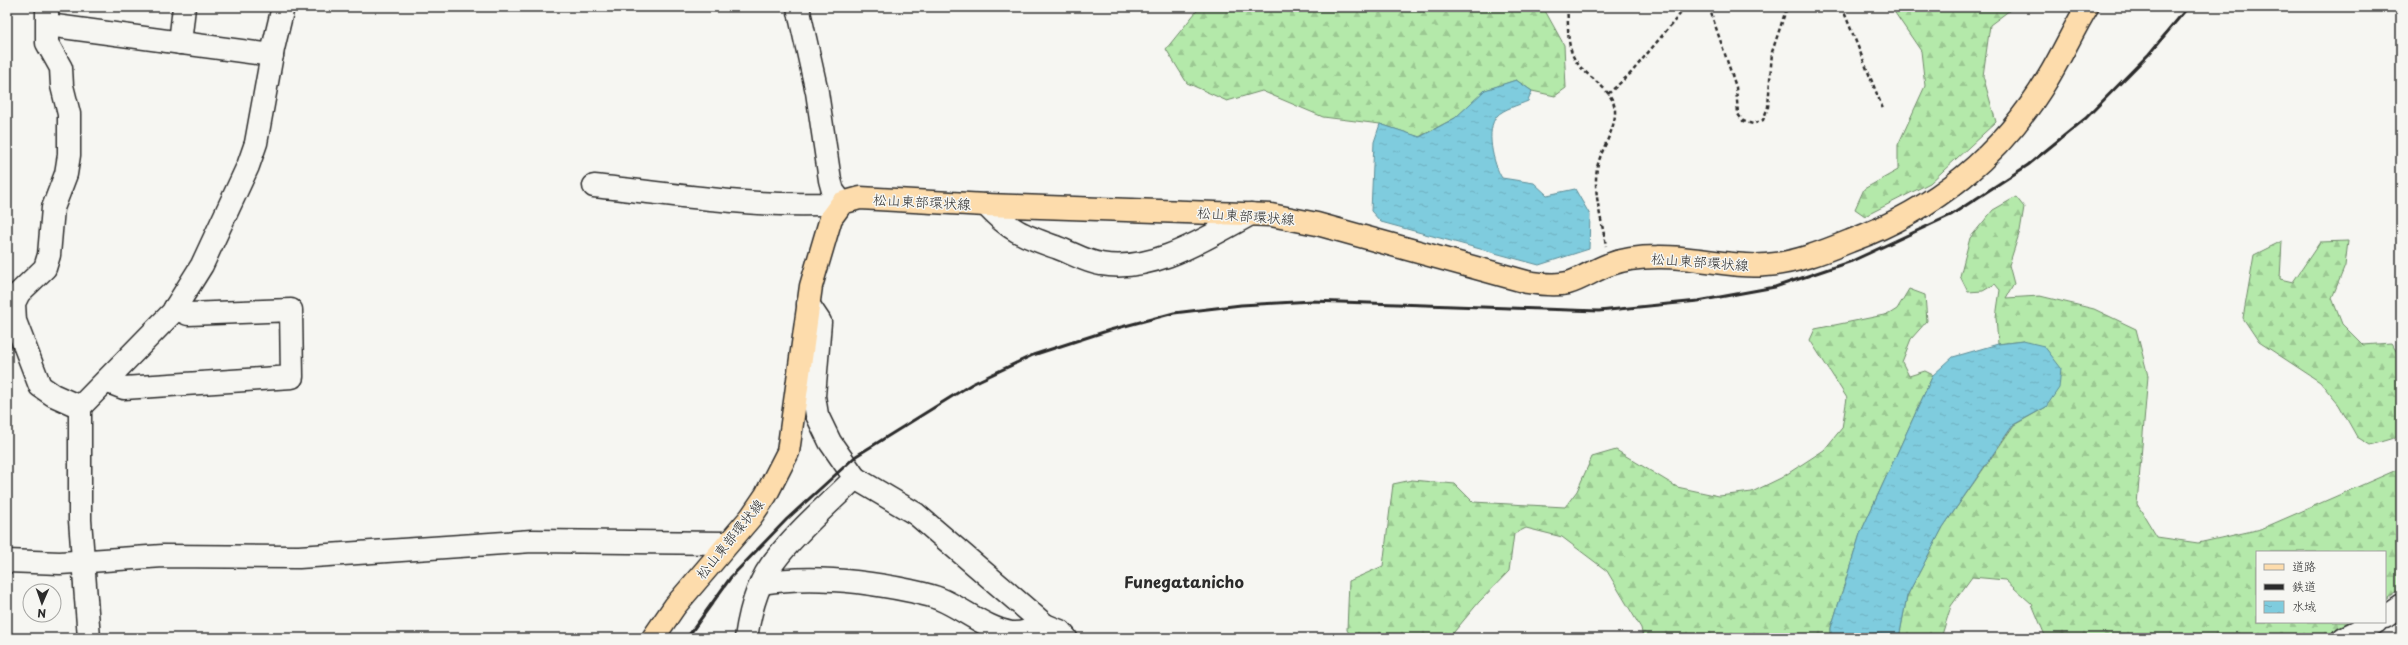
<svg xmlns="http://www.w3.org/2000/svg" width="2408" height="645" viewBox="0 0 2408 645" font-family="'Playpen Sans','Klee One',sans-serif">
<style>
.forest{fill:url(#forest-firs);stroke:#708a6a}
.water{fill:url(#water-ripples);stroke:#5d8c96}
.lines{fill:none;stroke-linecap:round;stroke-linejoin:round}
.minor-casing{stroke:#2b2b2b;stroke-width:25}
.major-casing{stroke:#2b2b2b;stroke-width:25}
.path{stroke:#2b2b2b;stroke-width:2.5;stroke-dasharray:4 3;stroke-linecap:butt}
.minor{stroke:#f6f6f2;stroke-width:22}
.major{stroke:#fddcac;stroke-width:22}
.rail{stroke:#2b2b2b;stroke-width:3}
.labels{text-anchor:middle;stroke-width:3;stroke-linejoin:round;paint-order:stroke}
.street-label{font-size:14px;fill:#2b2b2b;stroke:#f6f6f2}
.quarter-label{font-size:16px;font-weight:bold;fill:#2b2b2b;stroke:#f6f6f2}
</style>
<defs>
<pattern id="forest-firs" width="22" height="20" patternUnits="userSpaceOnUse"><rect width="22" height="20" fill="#b4e9aa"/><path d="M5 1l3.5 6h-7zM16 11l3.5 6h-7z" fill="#9bc892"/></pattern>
<pattern id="water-ripples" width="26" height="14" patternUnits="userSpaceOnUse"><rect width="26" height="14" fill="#7fccde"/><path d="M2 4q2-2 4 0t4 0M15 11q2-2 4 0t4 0" fill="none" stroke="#6eafbf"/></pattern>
</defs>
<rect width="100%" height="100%" fill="#f6f6f2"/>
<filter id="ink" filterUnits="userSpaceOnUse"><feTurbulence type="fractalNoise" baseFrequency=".025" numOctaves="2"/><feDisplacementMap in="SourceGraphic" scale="8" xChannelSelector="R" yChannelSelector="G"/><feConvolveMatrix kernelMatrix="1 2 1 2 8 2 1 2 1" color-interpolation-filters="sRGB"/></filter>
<g filter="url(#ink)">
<g class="forest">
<path d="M1200,7H1543L1564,45L1566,88L1555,96L1532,91L1516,80L1486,90L1455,118L1419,137L1380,124L1323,117L1262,91L1227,101L1187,83L1166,49Z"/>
<path d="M1891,7H2014L1990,25L1983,76L1996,122L1930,183L1865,216L1855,209L1864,189L1898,170V145L1925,86L1921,51Z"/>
<path d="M2016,197L2024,207L2020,231L2009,265L2014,284L2006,298L2040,296L2094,309L2136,329L2148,376L2137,504L2157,537L2198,543L2261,529L2401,468V589L2385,600V552H2257V622H2352L2330,638H2046L2032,604L2005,580L1972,577L1951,606L1941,638H1899L1907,596L1943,527L2014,425L2046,407L2023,341L1998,344L1996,317L2000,290L1995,284L1983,291L1968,292L1960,276L1970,238L1993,210Z"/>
<path d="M2282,241L2280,279L2293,282L2320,242L2348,241L2345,266L2332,298L2342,324L2363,345L2391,343L2401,358V441L2397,437L2370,445L2357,437L2339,405L2320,382L2259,342L2243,318L2254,255Z"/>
<path d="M1909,289L1925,295L1927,321L1911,339L1902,362L1909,376L1925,371L1933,375L1860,534L1831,628V638H1643L1641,628L1607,571L1562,537L1526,528L1514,534L1509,571L1479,602L1449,638H1352L1347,630L1349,581L1383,566L1393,484L1412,480L1455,484L1473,502L1565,507L1577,491L1592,457L1616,450L1677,487L1719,496L1752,492L1781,478L1824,450L1842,428L1847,398L1810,340L1815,329L1889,314L1897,309Z"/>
</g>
<g class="water">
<path d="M1516,80L1532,91L1528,101C1519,105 1503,109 1497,116C1485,129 1493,164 1502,178L1534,183L1547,195L1575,189L1590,215L1589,249L1539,265L1381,222L1371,211L1374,142L1380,124L1420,137L1455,118L1485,90Z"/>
<path d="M2023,341L2044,346L2061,368L2059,388L2046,407L2013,425L1943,527L1907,596L1899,638H1831V628L1860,534L1933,375L1953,357L1998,344Z"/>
</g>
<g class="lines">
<g class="minor-casing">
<g id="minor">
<path d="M47,7V43L61,68L62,86L69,114V155L66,174L53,208L49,255L45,268L19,293L14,303L15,321L40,386L53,395L80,407V520L89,638"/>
<path d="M48,25L272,55"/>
<path d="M180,43L184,7"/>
<path d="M594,186C675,194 759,209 842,203L833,191L830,180L817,92L798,7"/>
<path d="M986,205C1011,232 1025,236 1058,248C1072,253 1086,262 1101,264C1154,273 1206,238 1251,214"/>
<path d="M106,381L124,388L292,377L291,310L188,314L175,308"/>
<path d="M80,407L172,313L202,265L248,166L256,143L273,49L283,7"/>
<path d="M855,478L916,514L1045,625"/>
<path d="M7,561L60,563L163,556L299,557L532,541L727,543"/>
<path d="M762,583C810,575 863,581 911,591C920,593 931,595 940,599C964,609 986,629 1012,633C1023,634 1035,629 1045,625L1060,631L1066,638"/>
<path d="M2385,617L2401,606"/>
<path d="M746,638C750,611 758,580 776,559C798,530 829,504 855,478L830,442L817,415L814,396L820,322L808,304"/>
<path d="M2344,638L2376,622"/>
</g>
</g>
<g class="major-casing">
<path id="major" d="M653,638L675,606L751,517L766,495L788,452L811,286L831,218L842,203L860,198L986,205L1271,215L1317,224L1527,282C1540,284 1555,286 1568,283C1582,279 1594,270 1608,265C1623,259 1641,257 1658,257C1694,256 1730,268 1766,265C1795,263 1823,252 1850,241C1934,210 2002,155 2048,78C2062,55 2073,30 2087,7"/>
</g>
<g class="path">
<path d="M1567,7C1569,24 1566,42 1574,58C1584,77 1613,87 1615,110C1616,130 1601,148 1597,168C1593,194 1602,220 1606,246"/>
<path d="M1709,7L1736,87L1738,114L1743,121L1753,124L1763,120L1768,107L1772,52L1787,7"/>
<path d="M1842,7L1883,109"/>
<path d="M1608,94L1631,73L1686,7"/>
</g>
<use href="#minor" class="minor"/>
<use href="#major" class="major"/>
<path class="rail" d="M687,638L731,577L787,519L856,456L972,384L1033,355L1110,330L1174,313L1241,305L1312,301L1599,311L1698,301L1775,287L1852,261L1951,215L2028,165L2086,118L2149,54L2188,7"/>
</g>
</g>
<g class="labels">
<g class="street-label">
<text transform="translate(922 202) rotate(3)" y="5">松山東部環状線</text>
<text transform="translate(1246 216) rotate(4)" y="5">松山東部環状線</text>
<text transform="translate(1700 262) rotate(4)" y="5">松山東部環状線</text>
<text transform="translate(730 539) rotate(-51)" y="5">松山東部環状線</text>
</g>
<g class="quarter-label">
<text x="1184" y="588">Funegatanicho</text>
</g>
</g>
<rect width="2408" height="645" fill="none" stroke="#f6f6f2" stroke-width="24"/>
<rect x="12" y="12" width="2384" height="621" fill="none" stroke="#2b2b2b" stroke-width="1.5" filter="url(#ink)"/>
<rect x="2256" y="551" width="130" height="72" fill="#f6f6f2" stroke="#a5a5a2"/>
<rect x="2264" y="564" width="20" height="6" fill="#fddcac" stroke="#a5a5a2"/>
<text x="2292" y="571" font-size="12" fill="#2b2b2b">道路</text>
<rect x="2264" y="584" width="20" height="6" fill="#2b2b2b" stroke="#a5a5a2"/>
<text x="2292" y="591" font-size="12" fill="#2b2b2b">鉄道</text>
<rect x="2264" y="601" width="20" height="12" fill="url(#water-ripples)" stroke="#a5a5a2"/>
<text x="2292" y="611" font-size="12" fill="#2b2b2b">水域</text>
<g transform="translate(42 603) rotate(182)"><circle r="19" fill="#f6f6f2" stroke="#a5a5a2"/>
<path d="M0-3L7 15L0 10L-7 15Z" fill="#2b2b2b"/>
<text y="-6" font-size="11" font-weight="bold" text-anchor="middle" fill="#2b2b2b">N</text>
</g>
</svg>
